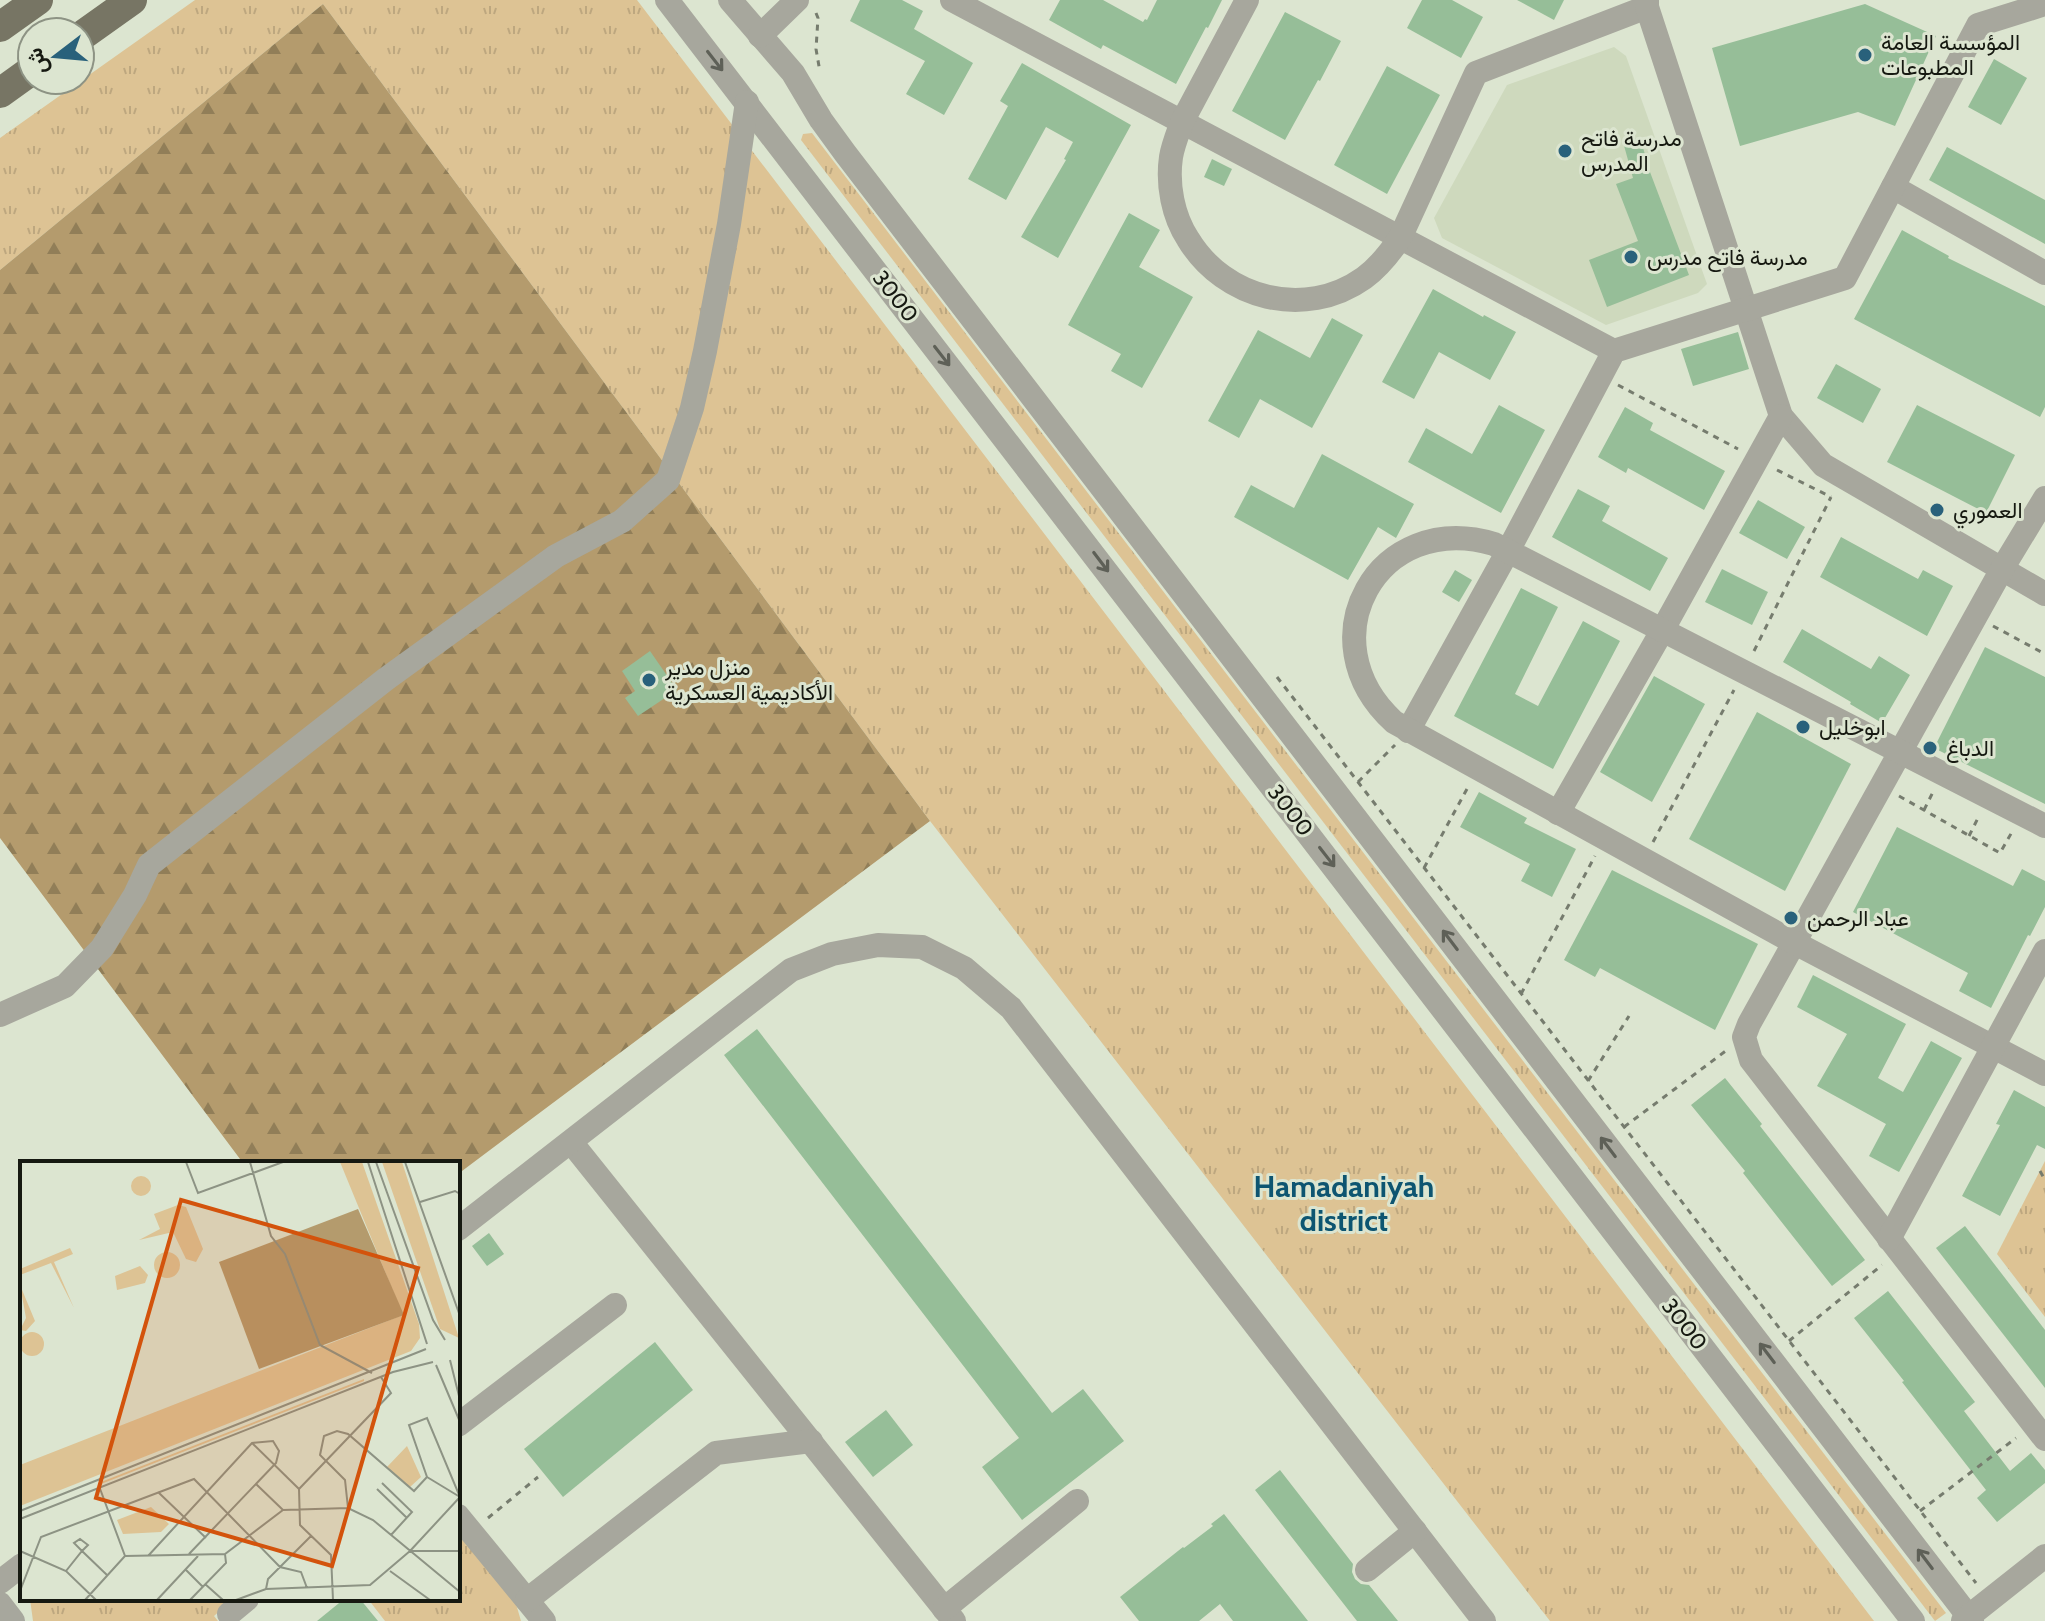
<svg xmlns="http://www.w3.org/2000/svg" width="2045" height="1621" viewBox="0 0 2045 1621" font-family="Cabin,Vazirmatn,sans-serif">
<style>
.built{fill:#ced9bd}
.grass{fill:url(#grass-tufts)}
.forest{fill:url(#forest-firs)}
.building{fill:#96be98}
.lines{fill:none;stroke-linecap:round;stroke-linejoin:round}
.path{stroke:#767c6e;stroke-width:3;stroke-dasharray:6 6;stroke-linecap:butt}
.minor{stroke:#a7a79d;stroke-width:24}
.major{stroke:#777564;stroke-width:30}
.oneway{stroke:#5e6057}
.poi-dot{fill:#29617b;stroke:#dce5d0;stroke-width:3}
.labels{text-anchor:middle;stroke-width:6;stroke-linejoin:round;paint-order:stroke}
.poi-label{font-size:22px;fill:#161911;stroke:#dce5d0;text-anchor:start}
.street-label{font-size:22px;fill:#161911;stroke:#dce5d0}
.district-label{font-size:30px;font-weight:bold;fill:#0d5571;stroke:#dce5d0}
.inset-road{fill:none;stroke:#8d9384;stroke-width:2}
.view{fill:#d3530c;fill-opacity:0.15;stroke:#d3530c;stroke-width:4}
.inset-edge{fill:none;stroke:#161911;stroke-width:4}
</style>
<defs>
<pattern id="grass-tufts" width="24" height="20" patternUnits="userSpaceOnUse" patternTransform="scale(2)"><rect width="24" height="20" fill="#ddc394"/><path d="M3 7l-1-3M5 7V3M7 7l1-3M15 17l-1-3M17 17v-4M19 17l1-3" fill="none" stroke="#bda77f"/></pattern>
<pattern id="forest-firs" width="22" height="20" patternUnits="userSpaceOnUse" patternTransform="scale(2)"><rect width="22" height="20" fill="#b49b6d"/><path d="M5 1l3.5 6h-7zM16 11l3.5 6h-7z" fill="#917e58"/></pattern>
</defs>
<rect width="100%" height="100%" fill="#dce5d0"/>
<path class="built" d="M1614,47L1626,56L1707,284L1698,293L1606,325L1442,238L1434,218L1507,85Z"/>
<g class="grass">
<path d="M195,0H637L1874,1621H1550L930,821L323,4L0,270V138Z"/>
<path d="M812,133L1946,1613L1935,1621L801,140L803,134Z"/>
<path d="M2045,1161V1317L1997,1254Z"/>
<path d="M458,1531L514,1597L521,1621H385L368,1599H458Z"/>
<path d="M30,1599H233L214,1616L218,1621H33Z"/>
</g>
<path class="forest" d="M323,4L930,821L458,1174V1163H243L0,838V270Z"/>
<g class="building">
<path d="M860,0H902L923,11L914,29L973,63L944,115L906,94L925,61L850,21Z"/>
<path d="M1060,0H1103L1143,22L1145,19L1147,20L1157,0H1222L1208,28L1206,27L1176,84L1103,45L1101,49L1049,20Z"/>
<path d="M1422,0H1452L1483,17L1461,58L1407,28Z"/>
<path d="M1517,0H1564L1554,20Z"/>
<path d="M1865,4L1936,36L1895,126L1858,112L1740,146L1712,48Z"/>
<path d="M1285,12L1341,41L1320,81L1318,80L1285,140L1232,111Z"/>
<path d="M1994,59L2027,78L2001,125L1968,107Z"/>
<path d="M1022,63L1131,125L1058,258L1021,237L1066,160L1064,159L1073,142L1046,127L1006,200L968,179L1008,106L1000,101Z"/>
<path d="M1387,66L1440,95L1387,194L1334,165Z"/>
<path d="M1640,137L1650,172L1689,275L1607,307L1589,260L1638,241L1616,184L1633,178L1623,142Z"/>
<path d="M1947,147L2045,200V244L1929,180Z"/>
<path d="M1212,159L1232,169L1224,186L1204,177Z"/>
<path d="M1129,213L1160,230L1139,267L1193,297L1142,388L1111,371L1121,354L1068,325Z"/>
<path d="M1902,230L1949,256L1948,258L2045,306V407L2040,417L1854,319Z"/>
<path d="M1433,289L1483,317L1484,315L1516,332L1490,380L1439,352L1414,399L1382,382Z"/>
<path d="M1332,318L1363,335L1312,428L1260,399L1239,438L1208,421L1258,330L1310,358Z"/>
<path d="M1738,332L1749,369L1693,386L1681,349Z"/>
<path d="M1836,364L1881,389L1863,423L1817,398Z"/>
<path d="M1499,405L1545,430L1501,513L1408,462L1426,428L1472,454Z"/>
<path d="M1917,405L2015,455L1986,513L1887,462Z"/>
<path d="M1625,407L1653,423L1650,430L1725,471L1704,510L1628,468L1626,473L1598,457Z"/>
<path d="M1322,454L1414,504L1396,538L1378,527L1348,580L1234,517L1251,485L1294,508Z"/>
<path d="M1578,489L1610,506L1602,521L1668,558L1650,591L1552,537Z"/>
<path d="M1758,500L1805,527L1787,559L1739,533Z"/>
<path d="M1841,537L1918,579L1923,570L1953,586L1927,636L1820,577Z"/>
<path d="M1722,569L1768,592L1752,625L1705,602Z"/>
<path d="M1455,570L1472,580L1459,602L1442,592Z"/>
<path d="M1521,588L1558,607L1515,694L1538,706L1583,621L1620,641L1553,769L1454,716Z"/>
<path d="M1802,629L1871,669L1879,656L1910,675L1882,723L1850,704L1851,702L1783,662Z"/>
<path d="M1985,647L2045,677V804L1934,748Z"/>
<path d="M650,651L677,690L638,716L625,698L635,691L622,671Z"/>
<path d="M1654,676L1705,704L1652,802L1600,772Z"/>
<path d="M1757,712L1851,764L1785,891L1689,839Z"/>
<path d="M1479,792L1527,818L1524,823L1576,849L1552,897L1521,881L1530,864L1460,827Z"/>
<path d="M1897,827L2013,886L2022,869L2045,881V907L2030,936L2028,935L1991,1008L1959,991L1968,973L1853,912Z"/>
<path d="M1612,870L1758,944L1715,1030L1600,968L1595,977L1564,960Z"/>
<path d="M1813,975L1906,1024L1878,1078L1903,1092L1931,1041L1962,1058L1899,1172L1869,1156L1886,1124L1817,1086L1847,1034L1797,1007Z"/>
<path d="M757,1029L1052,1413L1083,1389L1124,1441L1022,1520L982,1467L1019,1438L724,1055Z"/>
<path d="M1725,1078L1762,1124L1760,1126L1865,1260L1832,1286L1743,1173L1745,1171L1691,1105Z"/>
<path d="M2014,1090L2045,1107V1149L2037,1145L2000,1216L1962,1196L2000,1125L1996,1124Z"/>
<path d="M1965,1226L2045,1330V1388L1936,1248Z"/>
<path d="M489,1233L504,1254L487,1266L472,1246Z"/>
<path d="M1888,1291L1975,1402L1964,1411L2010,1471L2031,1453L2045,1470V1483L1997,1522L1977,1498L1986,1490L1902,1382L1904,1381L1854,1318Z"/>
<path d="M655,1342L693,1390L563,1497L524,1449Z"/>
<path d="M886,1410L913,1445L873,1477L845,1442Z"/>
<path d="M1280,1470L1353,1564L1352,1572L1355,1579L1361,1584L1369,1585L1398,1621H1357L1255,1490Z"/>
<path d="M1224,1514L1308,1621H1233L1220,1604L1199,1621H1139L1120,1597L1183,1547L1184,1548L1213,1526L1211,1524Z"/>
<path d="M344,1599H360L378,1621H317Z"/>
</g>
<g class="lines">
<g class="path">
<path d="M816,13L818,18L816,49L820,72"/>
<path d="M1618,385L1738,449"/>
<path d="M1777,470L1831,497"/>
<path d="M1993,626L2045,654"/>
<path d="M1754,651L1831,497"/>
<path d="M1277,677L1976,1583"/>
<path d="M1358,782L1395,745"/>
<path d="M1899,796L2000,853L2012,832"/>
<path d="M1924,810L1933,792"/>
<path d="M1969,836L1978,818"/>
<path d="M1653,842L1734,690"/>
<path d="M1424,868L1468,787"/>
<path d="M1521,994L1595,856"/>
<path d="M1588,1081L1629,1016"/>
<path d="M1624,1127L1727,1050"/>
<path d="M2040,1171L2045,1180"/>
<path d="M1789,1341L1882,1265"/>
<path d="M1920,1511L2016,1438"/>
<path d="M488,1518L538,1477"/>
</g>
<g class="minor">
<path d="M667,0L1913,1621"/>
<path d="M730,0L793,73L821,120L845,153L1972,1621"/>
<path d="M952,0L1614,351"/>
<path d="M1247,0L1182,122C1178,133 1173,145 1171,157C1167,185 1173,216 1188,239C1224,299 1305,320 1364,278C1379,267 1390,253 1400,238L1476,73L1647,7"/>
<path d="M1647,0V7L1781,416L1823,465L2045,594"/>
<path d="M760,36L797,0"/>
<path d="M1893,187L2045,273"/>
<path d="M2045,498L2002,569L1749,1024L1744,1037L1751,1060L2045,1439"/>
<path d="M1408,731L1508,551L1614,351L1845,278L1978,25L2045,4"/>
<path d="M1558,813L1662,631L1781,416"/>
<path d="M2045,826L1494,544C1377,509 1305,641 1394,722L1795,943L2045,1074"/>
<path d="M0,1015L65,986L102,948L135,895L149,865L386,679L556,556L622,521L668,480L692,408L705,351L729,224L747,102"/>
<path d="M571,1142L954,1621"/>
<path d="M458,1229L791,970L832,954L878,945L922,947L964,968L1011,1008L1484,1621"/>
<path d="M1889,1239L2045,951"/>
<path d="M458,1425L615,1305"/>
<path d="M458,1516L544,1621"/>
<path d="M1367,1570L1415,1531"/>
<path d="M0,1582L22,1565"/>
<path d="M527,1600L716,1453L811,1441"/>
<path d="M0,1604L13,1621"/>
<path d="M944,1609L1077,1501"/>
<path d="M229,1614L247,1599"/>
<path d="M1963,1621L2045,1556"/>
</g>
<g class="major">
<path d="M0,27L38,0"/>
<path d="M80,37L132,0"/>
<path d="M0,93L32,70"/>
</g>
</g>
<defs><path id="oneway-shaft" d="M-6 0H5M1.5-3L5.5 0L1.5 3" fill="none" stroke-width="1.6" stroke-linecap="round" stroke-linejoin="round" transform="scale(2)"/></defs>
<g class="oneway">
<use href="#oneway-shaft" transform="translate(715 61) rotate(52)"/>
<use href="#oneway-shaft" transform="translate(942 356) rotate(52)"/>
<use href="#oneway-shaft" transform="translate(1101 562) rotate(53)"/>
<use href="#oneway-shaft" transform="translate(1327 857) rotate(52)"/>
<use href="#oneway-shaft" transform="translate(1450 940) rotate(-127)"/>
<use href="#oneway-shaft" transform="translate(1608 1147) rotate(-127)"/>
<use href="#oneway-shaft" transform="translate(1767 1353) rotate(-127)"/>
<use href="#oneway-shaft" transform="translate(1925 1559) rotate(-127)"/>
</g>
<g class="poi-dot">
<circle cx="1865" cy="55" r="8"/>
<circle cx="1565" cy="151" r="8"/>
<circle cx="1631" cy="257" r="8"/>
<circle cx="1937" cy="510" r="8"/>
<circle cx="649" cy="680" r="8"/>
<circle cx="1803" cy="727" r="8"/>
<circle cx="1930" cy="748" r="8"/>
<circle cx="1791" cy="918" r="8"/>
</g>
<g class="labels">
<g class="poi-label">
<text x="1881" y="50">المؤسسة العامة<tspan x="1881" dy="25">المطبوعات</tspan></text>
<text x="1581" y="146">مدرسة فاتح<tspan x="1581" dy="25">المدرس</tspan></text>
<text x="1647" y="265">مدرسة فاتح مدرس</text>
<text x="1953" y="518">العموري</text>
<text x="665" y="675">منزل مدير<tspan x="665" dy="25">الأكاديمية العسكرية</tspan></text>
<text x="1819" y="735">ابوخليل</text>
<text x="1946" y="756">الدباغ</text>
<text x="1807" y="926">عباد الرحمن</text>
</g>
<g class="street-label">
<text transform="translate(896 296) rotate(52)" y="8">3000</text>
<text transform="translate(1291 810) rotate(52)" y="8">3000</text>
<text transform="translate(1685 1324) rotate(52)" y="8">3000</text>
</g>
<g class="district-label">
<text x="1344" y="1197">Hamadaniyah<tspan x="1344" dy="34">district</tspan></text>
</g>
</g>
<g transform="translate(20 1161)">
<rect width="440" height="440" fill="#dce5d0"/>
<path d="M320,1H342L399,163L400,177L391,190L0,345V304L383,154ZM362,1H382L439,177L420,168ZM111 25a10 10 0 1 1 20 0a10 10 0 1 1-20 0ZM158,44L166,46L183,88L176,101L166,98L153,71L119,79L140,68L134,53ZM50,87L53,93L34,101L54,147L31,102L0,114V108ZM134 104a13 13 0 1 1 26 0a13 13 0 1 1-26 0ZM120,105L128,114L125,122L97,129L95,115ZM0,124L15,160L6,170L0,169L6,157ZM0 183a12 12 0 1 1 24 0a12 12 0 1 1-24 0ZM344,218V220L81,323V321ZM387,285L401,316L390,326L367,306ZM131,346L149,363L141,371L103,373L97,359Z" fill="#ddc394"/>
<path d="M338,48L384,154L239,208L199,101Z" fill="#b49b6d"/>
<path class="inset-road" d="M166,1L178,32L263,1M230,1L251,75L265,93L300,184L352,212M348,1L407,183M356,1L413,159L425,179M385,1L440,155M400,41L435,30L440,33M430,199L440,239M416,204L440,261M232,282L279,328L280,364L311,394L313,439M407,316L440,336M362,322L392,351L371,374M236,323L263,349M279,328L371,232L361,216M357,328L387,357M138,331L186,377M328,347L325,319L300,294L304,275L317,270L328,273L394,330L407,316L389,264L407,257L440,336L390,390M0,350L406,188M0,358L373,211L413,201M0,390L46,410L76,439M105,395L205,393L263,349L328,347L353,359L440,431M128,395L232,282L253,280L259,290L256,302L169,393M165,408L183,426M46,410L62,390L68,384L60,378L54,382L62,390L88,415M370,410L410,439M185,423L203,439M246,428L248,418L291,375M0,430L21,376L174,318L260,406L281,411L287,427M65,439L105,395L79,325M137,439L178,395M170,439L206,402L205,393M216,439L246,428L350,424L390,390H440"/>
<path class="view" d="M161,39L398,107L312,405L76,337Z"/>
<rect width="440" height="440" class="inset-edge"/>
</g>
<g transform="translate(56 56) rotate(254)"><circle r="38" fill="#dce5d0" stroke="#8d9384" stroke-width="2"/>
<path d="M0-6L14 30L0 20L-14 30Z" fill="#29617b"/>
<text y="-12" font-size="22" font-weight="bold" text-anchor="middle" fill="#161911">ش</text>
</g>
</svg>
